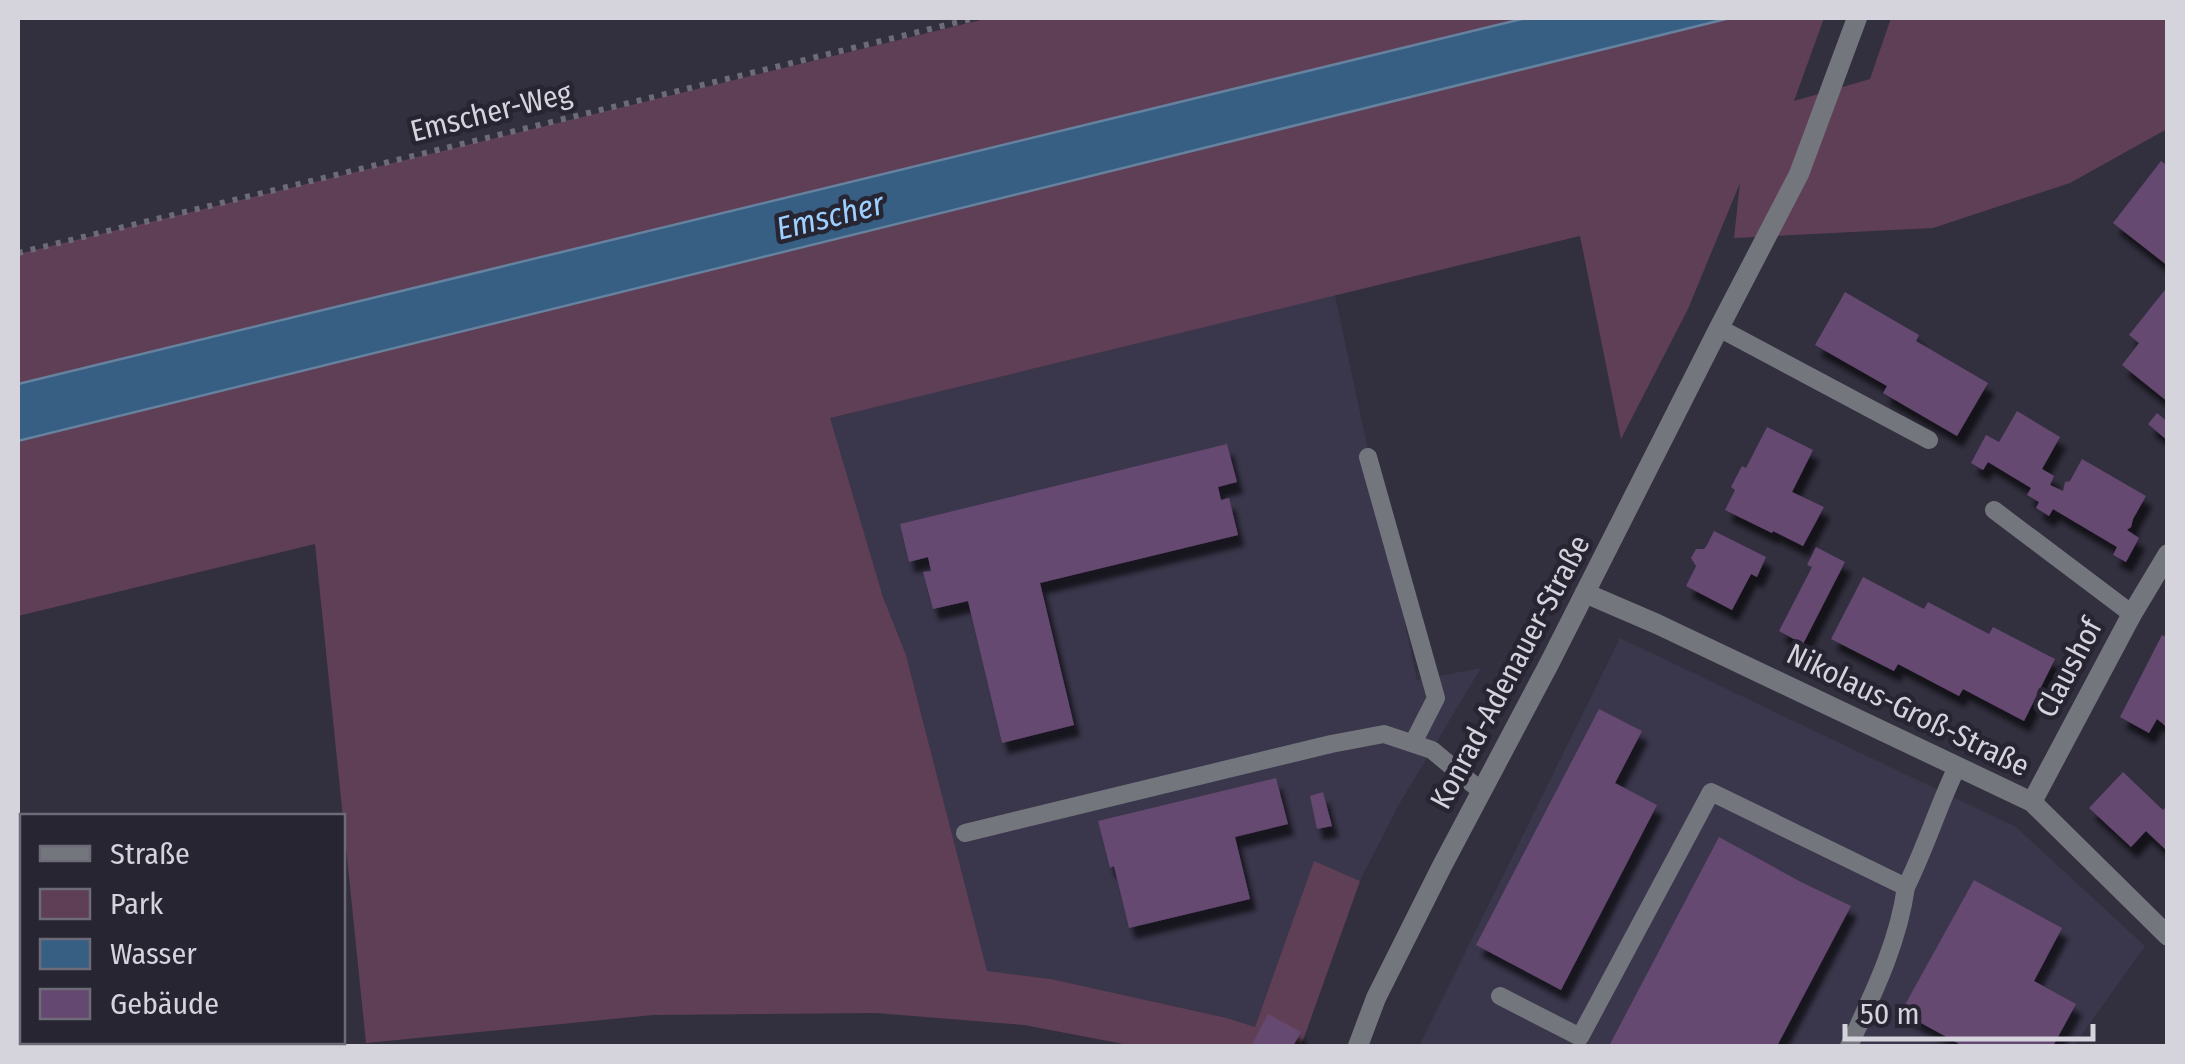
<svg xmlns="http://www.w3.org/2000/svg" width="2185" height="1064" viewBox="0 0 2185 1064" font-family="'Fira Sans Condensed',sans-serif">
<style>
.built{fill:#3a364b}
.green{fill:#5f3f55}
.water{fill:#375f84;stroke:#66829f;stroke-width:2.5}
.building{fill:#654871;filter:url(#shadow)}
.lines{fill:none;stroke-linecap:round;stroke-linejoin:round}
.path{stroke:#6d6b78;stroke-width:6;stroke-dasharray:5 8;stroke-linecap:butt}
.lane{stroke:#74767e;stroke-width:18}
.street{stroke:#74767e;stroke-width:20}
.labels{text-anchor:middle;stroke-width:9;stroke-linejoin:round;paint-order:stroke}
.street-label{font-size:30px;fill:#d5d4dd;stroke:#282533}
.water-label{font-size:32px;font-style:italic;fill:#9ed0ff;stroke:#282533}
</style>
<defs>
<filter id="shadow"><feDropShadow dx="6" dy="11" stdDeviation="2.5" flood-color="#0009"/></filter>
</defs>
<rect width="100%" height="100%" fill="#322f3e"/>
<g class="built">
<path d="M1335,295L1417,680L1481,668L1397,808L1360,881L1314,862L1255,1027L1227,1018L1051,979L987,972L906,655L883,597L829,418Z"/>
<path d="M1620,638L2016,827L2145,946L2074,1046H1419Z"/>
</g>
<g class="green">
<path d="M989,18H1526L18,384V254Z"/>
<path d="M1730,18H1824L1794,101L1870,79L1891,18H2167V129L2070,183L1933,228L1734,238L1740,183L1688,309L1621,439L1580,236L830,418L883,597L906,655L987,971L1051,979L1227,1018L1255,1027L1314,861L1360,881L1301,1046H1134L1024,1025L876,1013L653,1015L366,1043L315,544L18,616V441Z"/>
</g>
<path class="water" d="M1526,18H1730L18,441V384Z"/>
<g class="building">
<path d="M2161,161L2168,166V266L2113,223Z"/>
<path d="M2168,286V402L2122,365L2139,343L2129,335Z"/>
<path d="M1845,292L1919,335L1916,341L1988,383L1957,436L1883,393L1887,386L1815,345Z"/>
<path d="M2017,411L2060,437L2042,469L2054,476L2050,485L2063,491L2065,482L2070,481L2082,459L2146,496L2133,519L2131,527L2127,530L2139,538L2126,562L2113,555L2117,547L2053,509L2049,516L2036,508L2039,502L2027,495L2031,488L1988,462L1983,470L1971,463L1986,435L1999,442Z"/>
<path d="M2157,413L2168,422V441L2148,424Z"/>
<path d="M1767,427L1813,450L1792,492L1824,507L1803,546L1773,531L1772,533L1725,510L1735,490L1731,487L1742,466L1746,468Z"/>
<path d="M1227,444L1237,482L1218,487L1221,500L1229,498L1238,535L1040,583L1074,725L1002,743L968,601L933,609L923,572L931,571L928,557L909,562L900,524Z"/>
<path d="M1714,531L1766,557L1757,577L1751,574L1732,610L1686,586L1696,566L1691,558L1696,549H1704L1707,545Z"/>
<path d="M1816,547L1845,562L1803,644L1779,631L1812,567L1807,565Z"/>
<path d="M1863,577L1924,609L1928,602L1989,634L1993,627L2055,659L2024,721L1963,689L1959,696L1898,664L1894,671L1831,639Z"/>
<path d="M2162,635L2168,638V728L2157,719L2149,733L2120,717Z"/>
<path d="M1599,709L1642,731L1615,783L1657,805L1561,990L1476,945Z"/>
<path d="M2123,772L2163,810L2168,805V852L2146,831L2131,847L2089,808Z"/>
<path d="M1276,778L1288,824L1235,837L1250,899L1129,928L1114,866L1110,868L1098,821Z"/>
<path d="M1323,792L1332,826L1317,829L1310,796Z"/>
<path d="M1719,837L1801,882L1851,906L1777,1046H1609Z"/>
<path d="M1974,880L2062,928L2034,981L2076,1004L2053,1046H1963L1901,1012Z"/>
<path d="M1268,1014L1301,1032L1293,1046H1251Z"/>
</g>
<g class="lines">
<path class="path" d="M18,253L975,18"/>
<g class="lane">
<path d="M1719,328L1929,440"/>
<path d="M1368,457L1436,698L1413,743"/>
<path d="M1994,510L2132,614"/>
<path d="M965,833L1331,744L1384,734L1432,750L1481,791"/>
<path d="M1500,996L1580,1037L1711,792L1906,887C1926,847 1938,806 1957,767"/>
<path d="M1849,1046C1873,994 1898,944 1906,887"/>
</g>
<g class="street">
<path d="M1585,593L1657,624L2032,802L2168,936"/>
<path d="M2032,802L2132,614L2168,554"/>
<path d="M1358,1046L1376,998L1442,866L1549,664L1719,328L1799,174L1857,18"/>
</g>
</g>
<g class="labels">
<g class="street-label">
<text transform="translate(491 112) rotate(-14)" y="10">Emscher-Weg</text>
<text transform="translate(2069 668) rotate(-62)" y="10">Claushof</text>
<text transform="translate(1510 672) rotate(-62)" y="10">Konrad-Adenauer-Straße</text>
<text transform="translate(1908 710) rotate(26)" y="10">Nikolaus-Groß-Straße</text>
</g>
<g class="water-label">
<text transform="translate(830 216) rotate(-14)" y="11">Emscher</text>
</g>
</g>
<rect width="2185" height="1064" fill="none" stroke="#d5d4dd" stroke-width="40"/>
<rect x="20" y="814" width="325" height="230" fill="#282533" stroke="#6d6b77" stroke-width="2.5"/>
<rect x="40" y="846" width="50" height="15" fill="#74767e" stroke="#6d6b77" stroke-width="2.5"/>
<text x="110" y="864" font-size="30" fill="#d5d4dd">Straße</text>
<rect x="40" y="889" width="50" height="30" fill="#5f3f55" stroke="#6d6b77" stroke-width="2.5"/>
<text x="110" y="914" font-size="30" fill="#d5d4dd">Park</text>
<rect x="40" y="939" width="50" height="30" fill="#375f84" stroke="#6d6b77" stroke-width="2.5"/>
<text x="110" y="964" font-size="30" fill="#d5d4dd">Wasser</text>
<rect x="40" y="989" width="50" height="30" fill="#654871" stroke="#6d6b77" stroke-width="2.5"/>
<text x="110" y="1014" font-size="30" fill="#d5d4dd">Gebäude</text>
<path d="M1845 1024v15h248v-15" fill="none" stroke="#d5d4dd" stroke-width="5"/>
<text x="1860" y="1024" font-size="30" fill="#d5d4dd" stroke="#282533" stroke-width="8" paint-order="stroke">50 m</text>
</svg>
